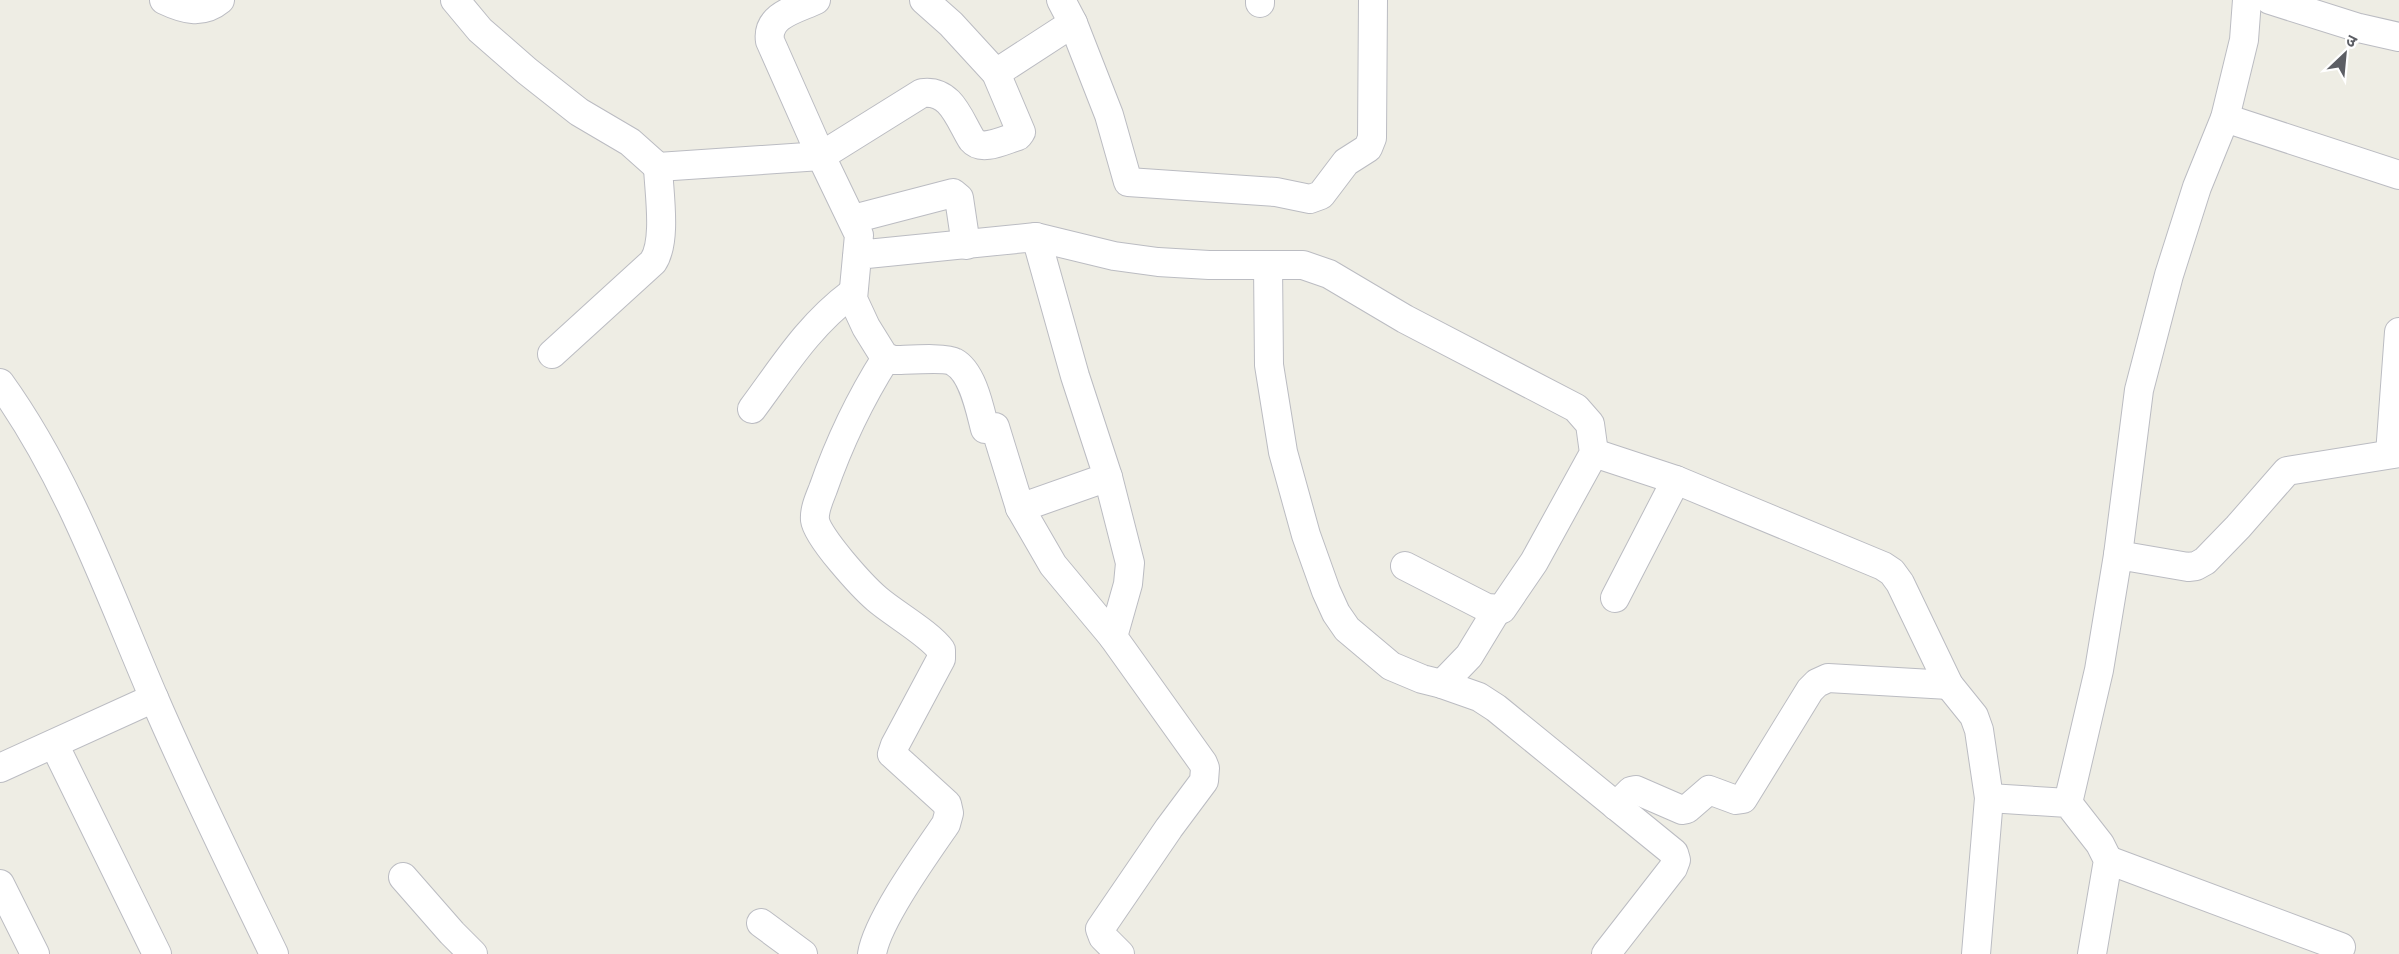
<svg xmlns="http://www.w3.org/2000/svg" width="2399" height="954" viewBox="0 0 2399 954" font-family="Ubuntu,'Noto Sans Devanagari',sans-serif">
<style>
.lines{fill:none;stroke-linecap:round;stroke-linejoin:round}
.minor-casing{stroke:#bbbcc2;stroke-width:30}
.minor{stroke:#fff;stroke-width:28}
</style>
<rect width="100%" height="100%" fill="#eeede4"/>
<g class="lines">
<g class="minor-casing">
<g id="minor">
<path d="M164,0C183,9 202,15 220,0"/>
<path d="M455,0L480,30L527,71L579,112L630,142L658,167L821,156L770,41C766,15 797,9 816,0"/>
<path d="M1260,0V3"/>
<path d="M2270,0L2359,28L2399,37"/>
<path d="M1073,23L1109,115L1128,182L1276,192L1310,199L1321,195L1346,162L1368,148L1372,138L1373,0"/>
<path d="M996,73L1073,23L1061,0"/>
<path d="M2225,118L2399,175"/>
<path d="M853,219L953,193L959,198L966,245"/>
<path d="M1036,237L1114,256L1158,262L1209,265H1303L1329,274L1405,319L1576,408L1590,424L1594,453L1534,562L1502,609L1487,608L1405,566"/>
<path d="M857,255L1036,237L1075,376L1108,477L1020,508L995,427L985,429C980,410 973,372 954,362C946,357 905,360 893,360L884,356L866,327L853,299L859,235L821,156L922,93C951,89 959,119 972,140C982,152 1004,140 1018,136L1021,132L996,73L951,24L924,0"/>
<path d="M1268,265L1269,365L1283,452L1306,535L1326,591L1336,613L1347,629L1391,666L1422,679L1442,684L1479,697L1496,708L1674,853L1676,860L1673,868L1606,954"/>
<path d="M552,354L653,262C667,241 659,193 658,167"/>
<path d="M0,383C69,479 108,591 154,698C191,784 233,869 274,954"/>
<path d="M752,409C784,366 808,326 852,293"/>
<path d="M1594,453L1676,480L1883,566L1892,572L1900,583L1949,685L1974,716L1979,730L1989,798L1976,954"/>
<path d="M2390,454L2399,332"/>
<path d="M1108,477L1130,563L1128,584L1113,637L1203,763L1205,768L1204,781L1169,828L1100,929L1103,937L1120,954"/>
<path d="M1020,508L1053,565L1113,637"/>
<path d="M2118,555L2139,390L2169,275L2197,187L2225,118L2244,40L2247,0"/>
<path d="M1615,598L1676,480"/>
<path d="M1442,684L1469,656L1497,610"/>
<path d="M54,744L157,954"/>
<path d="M0,768L154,698"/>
<path d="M1989,798L2068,803L2100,844L2108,860L2092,954"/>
<path d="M2068,803L2099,670L2118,555L2188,567L2196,566L2205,561L2238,527L2287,471L2399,453"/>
<path d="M1616,806L1631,791L1636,790L1682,810L1687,809L1709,790L1736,800L1743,799L1810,690L1817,683L1828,678L1949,685"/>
<path d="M2108,860L2341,947L2338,954"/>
<path d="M403,877L452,933L473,954"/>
<path d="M0,884L35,954"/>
<path d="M761,923L803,954"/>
<path d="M872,954C877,921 926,853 946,824L949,813L947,804L892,754L895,745L941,659V650C930,634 893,613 877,599C863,587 817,537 815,520C814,510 819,499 823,489C839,443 860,399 886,358"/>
</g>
</g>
<use href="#minor" class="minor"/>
</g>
<g transform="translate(2345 54) rotate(26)" stroke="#ffffff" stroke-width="4.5" paint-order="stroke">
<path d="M0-4.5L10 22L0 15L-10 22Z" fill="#5c5e64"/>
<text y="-9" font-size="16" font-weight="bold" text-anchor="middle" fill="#5c5e64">उ</text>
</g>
</svg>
